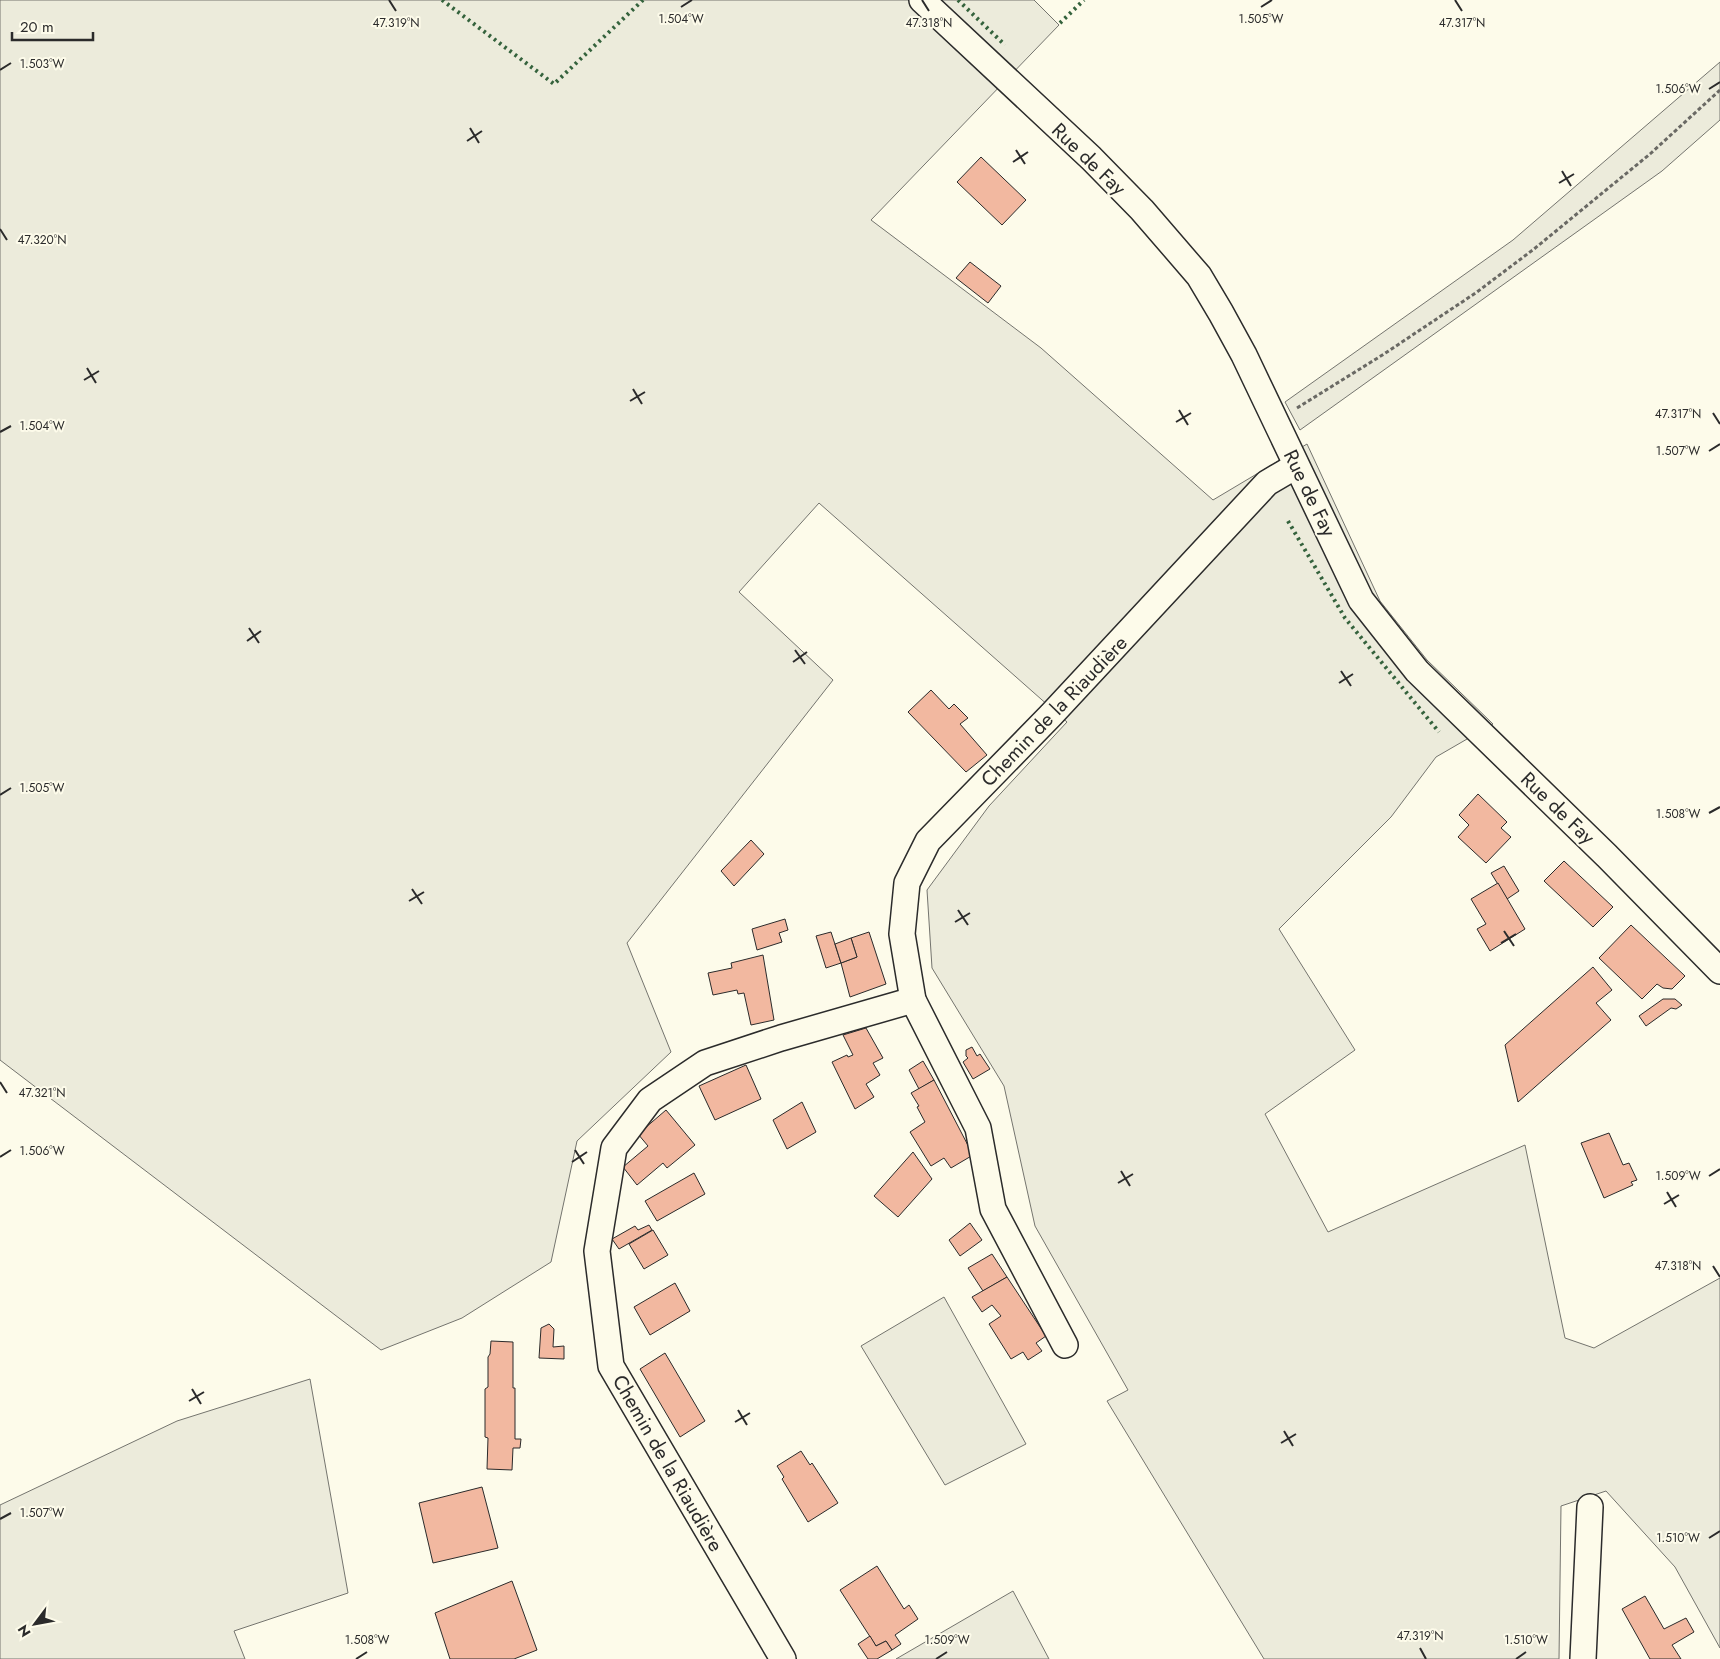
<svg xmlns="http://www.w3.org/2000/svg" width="1720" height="1659" viewBox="0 0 1720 1659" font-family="Jost,sans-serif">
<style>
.green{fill:#ecebdb;stroke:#74746e}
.building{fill:#f2b8a0;stroke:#2b2b2b}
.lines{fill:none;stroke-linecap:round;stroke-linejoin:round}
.minor-casing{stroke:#2b2b2b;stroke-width:28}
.path{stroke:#6a6964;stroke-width:3;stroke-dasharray:4 2.5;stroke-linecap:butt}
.minor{stroke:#fdfbea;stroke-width:25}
.hedge{stroke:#34623c;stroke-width:4;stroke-dasharray:2.5 4;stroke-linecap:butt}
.ticks{fill:none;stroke:#2b2b2b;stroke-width:2}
.labels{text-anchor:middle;stroke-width:4;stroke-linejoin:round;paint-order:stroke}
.street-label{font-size:20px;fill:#2b2b2b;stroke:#fdfbea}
.ticks-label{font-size:12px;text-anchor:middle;fill:#2b2b2b;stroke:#fdfbea;stroke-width:4;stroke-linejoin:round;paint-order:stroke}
</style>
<rect width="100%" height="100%" fill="#fdfbea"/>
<g class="green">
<path d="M0,0H1034L1059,25L871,220L1041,348L1213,500L1307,444L1380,601L1427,660L1493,724L1436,757L1391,817L1279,929L1355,1050L1265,1114L1328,1232L1525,1145L1565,1338L1594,1348L1720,1278V1648L1675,1567L1606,1491L1561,1506L1559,1659H1264L1107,1401L1128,1390L1035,1226L1004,1086L932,968L927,890L989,806L1067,722L819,503L739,592L833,680L627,943L671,1052L577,1141L551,1262L462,1318L381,1350L0,1060Z"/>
<path d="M1720,62V120L1662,171L1300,430L1285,402L1513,240Z"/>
<path d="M944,1297L1026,1444L945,1485L861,1346Z"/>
<path d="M310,1379L348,1593L234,1631L245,1659H0V1505L177,1421Z"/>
<path d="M1013,1591L1049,1659H896Z"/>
</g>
<g class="building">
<path d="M981,157L1026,200L1002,225L957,182Z"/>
<path d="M970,262L1001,286L988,303L956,278Z"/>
<path d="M931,690L949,709L954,704L968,718L960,724L987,755L966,772L908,712Z"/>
<path d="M1478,794L1507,822L1501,828L1511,837L1486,863L1458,837L1469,825L1459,815Z"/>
<path d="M751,840L764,854L734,886L721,871Z"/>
<path d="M1564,861L1613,907L1593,927L1544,881Z"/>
<path d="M1504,866L1519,891L1507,899L1491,873Z"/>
<path d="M1498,883L1525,929L1490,951L1477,929L1486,924L1471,899Z"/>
<path d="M785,919L788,930L779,933L782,942L757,950L752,929Z"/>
<path d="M1631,925L1685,976L1672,989L1663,988L1657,984L1642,999L1599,958Z"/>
<path d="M831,932L841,963L826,968L816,936Z"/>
<path d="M869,932L886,984L850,997L841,963L857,957L851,938Z"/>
<path d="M851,938L857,957L841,963L835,944Z"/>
<path d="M763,955L774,1020L751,1025L744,993L738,994L737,990L713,995L708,973L732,968L731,963Z"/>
<path d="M1593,967L1612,990L1596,1003L1611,1020L1518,1102L1505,1045Z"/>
<path d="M1663,999H1675L1682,1005L1676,1009L1671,1008L1646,1026L1639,1016Z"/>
<path d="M866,1028L883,1058L873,1063L880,1075L866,1084L874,1097L855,1109L832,1062L847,1055L848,1057L853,1055L843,1035Z"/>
<path d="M972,1047L977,1056L980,1054L990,1069L973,1079L963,1062L968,1058L966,1056V1050Z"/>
<path d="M923,1061L934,1080L919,1089L909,1070Z"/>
<path d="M746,1065L761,1099L715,1120L699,1086Z"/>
<path d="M934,1080L973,1155L951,1168L944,1158L931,1166L910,1132L925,1122L917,1107L919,1106L911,1093Z"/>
<path d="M802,1102L816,1132L787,1149L773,1120Z"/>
<path d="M666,1110L695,1145L667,1168L663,1163L637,1185L623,1167L648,1146L638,1134Z"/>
<path d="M1609,1133L1623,1165L1629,1163L1637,1180L1631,1182L1633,1185L1604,1198L1581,1143Z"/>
<path d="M913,1152L932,1179L898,1217L874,1196Z"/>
<path d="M694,1173L705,1194L657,1221L645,1201Z"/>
<path d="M970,1223L982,1240L960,1256L949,1240Z"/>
<path d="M649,1225L652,1230L619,1249L612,1239L635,1226L638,1230Z"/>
<path d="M653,1230L668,1255L644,1269L629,1244Z"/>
<path d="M992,1254L1007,1277L983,1291L968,1268Z"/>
<path d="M1007,1277L1046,1336L1036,1343L1042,1351L1028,1360L1023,1352L1011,1359L989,1324L1001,1316L992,1305L982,1312L972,1297Z"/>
<path d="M675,1283L690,1311L650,1335L634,1307Z"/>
<path d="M549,1324L554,1329L553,1347L564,1346V1359L539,1358L541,1328Z"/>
<path d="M491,1341L513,1342V1388H515V1439H521L520,1448H513L512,1470L487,1469L488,1438L485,1437V1389L488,1387V1357L490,1354Z"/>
<path d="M665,1353L705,1421L680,1437L640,1369Z"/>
<path d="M801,1451L810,1465L812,1463L838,1503L808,1522L782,1479L784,1477L777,1466Z"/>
<path d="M482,1487L498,1548L433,1563L419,1503Z"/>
<path d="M877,1566L904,1609L909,1605L918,1619L895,1635L901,1644L892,1650L886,1641L876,1646L840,1590Z"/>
<path d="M512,1581L537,1650L514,1659H450L435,1613Z"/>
<path d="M1645,1596L1664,1629L1686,1618L1694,1632L1672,1645L1681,1659H1650L1622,1609Z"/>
<path d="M870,1636L876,1646L886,1641L892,1650L877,1659H868L858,1644Z"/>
</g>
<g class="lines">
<g class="minor-casing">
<g id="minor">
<path d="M922,0L1091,158L1142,210L1199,276L1221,313L1244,355L1361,600L1417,671L1607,856L1720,971"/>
<path d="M1065,1345L993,1209L978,1128L913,1000L902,934L907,883L928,841L1051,715L1267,483L1296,466"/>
<path d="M783,1659L611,1366L597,1251L614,1148L650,1100L705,1063L781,1038L913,1000"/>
<path d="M1583,1659L1590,1507"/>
</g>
</g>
<path class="path" d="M1297,408L1384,354L1477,292L1534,249L1650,154L1720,90"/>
<use href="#minor" class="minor"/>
<g class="hedge">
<path d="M442,0L554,84L643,0"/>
<path d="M958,0L1005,45"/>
<path d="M1060,23L1084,0"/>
<path d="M1288,521L1345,618L1439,732"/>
</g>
</g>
<path class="ticks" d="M389,0L396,11M922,0L929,11M1455,0L1462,11M681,7L692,0M1261,7L1272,0M0,70L11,63M1709,89L1720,82M470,128L479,143M467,141L482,131M1016,150L1025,164M1013,162L1028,152M1562,171L1571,186M1559,183L1574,174M0,229L7,240M87,368L96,383M84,380L99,371M633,389L642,404M630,401L645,392M1179,410L1188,425M1713,413L1720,424M1176,422L1191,413M0,432L11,426M1709,451L1720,444M249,628L259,643M247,641L261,631M795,650L805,664M793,662L807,652M1341,671L1351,686M1339,683L1353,674M0,795L11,788M1709,813L1720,807M412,889L422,904M409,901L424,892M958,910L968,925M955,922L970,913M1504,931L1514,946M1501,943L1516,934M0,1082L7,1093M575,1150L584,1164M0,1157L11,1150M572,1162L587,1152M1121,1171L1130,1186M1709,1176L1720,1169M1118,1183L1133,1174M1667,1192L1676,1207M1664,1204L1679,1195M1713,1266L1720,1277M192,1389L201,1404M189,1401L204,1392M738,1410L747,1425M735,1422L750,1413M1284,1431L1293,1446M1281,1443L1296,1434M0,1519L11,1513M1709,1538L1720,1531M1420,1648L1426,1659M356,1659L367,1652M936,1659L947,1652M1516,1659L1526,1652"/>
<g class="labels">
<g class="street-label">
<text transform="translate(1089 159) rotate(44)" y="7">Rue de Fay</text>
<text transform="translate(1310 493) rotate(64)" y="7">Rue de Fay</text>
<text transform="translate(1054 711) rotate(-46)" y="7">Chemin de la Riaudière</text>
<text transform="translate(1558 808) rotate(44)" y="7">Rue de Fay</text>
<text transform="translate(668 1463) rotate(60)" y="7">Chemin de la Riaudière</text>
</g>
</g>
<g class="ticks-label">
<text x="1261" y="23">1.505°W</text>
<text x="681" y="23">1.504°W</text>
<text x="929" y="27">47.318°N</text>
<text x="396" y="27">47.319°N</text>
<text x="1462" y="27">47.317°N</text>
<text x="42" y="68">1.503°W</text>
<text x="1678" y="93">1.506°W</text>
<text x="42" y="244">47.320°N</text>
<text x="1678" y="418">47.317°N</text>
<text x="42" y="430">1.504°W</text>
<text x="1678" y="455">1.507°W</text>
<text x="42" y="792">1.505°W</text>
<text x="1678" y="818">1.508°W</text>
<text x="42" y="1097">47.321°N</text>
<text x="42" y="1155">1.506°W</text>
<text x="1678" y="1180">1.509°W</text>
<text x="1678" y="1270">47.318°N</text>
<text x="42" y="1517">1.507°W</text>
<text x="1678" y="1542">1.510°W</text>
<text x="1420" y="1640">47.319°N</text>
<text x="367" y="1644">1.508°W</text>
<text x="947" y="1644">1.509°W</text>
<text x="1526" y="1644">1.510°W</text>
</g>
<g transform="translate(35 1624) rotate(238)" stroke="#fdfbea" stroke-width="4" paint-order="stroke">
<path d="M0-4L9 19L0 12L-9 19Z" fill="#2b2b2b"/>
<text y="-8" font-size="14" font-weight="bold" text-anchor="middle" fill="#2b2b2b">N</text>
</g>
<path d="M12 32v8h81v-8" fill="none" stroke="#2b2b2b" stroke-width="2.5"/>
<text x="20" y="32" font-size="15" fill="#2b2b2b" stroke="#fdfbea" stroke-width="4" paint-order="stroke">20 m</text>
</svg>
